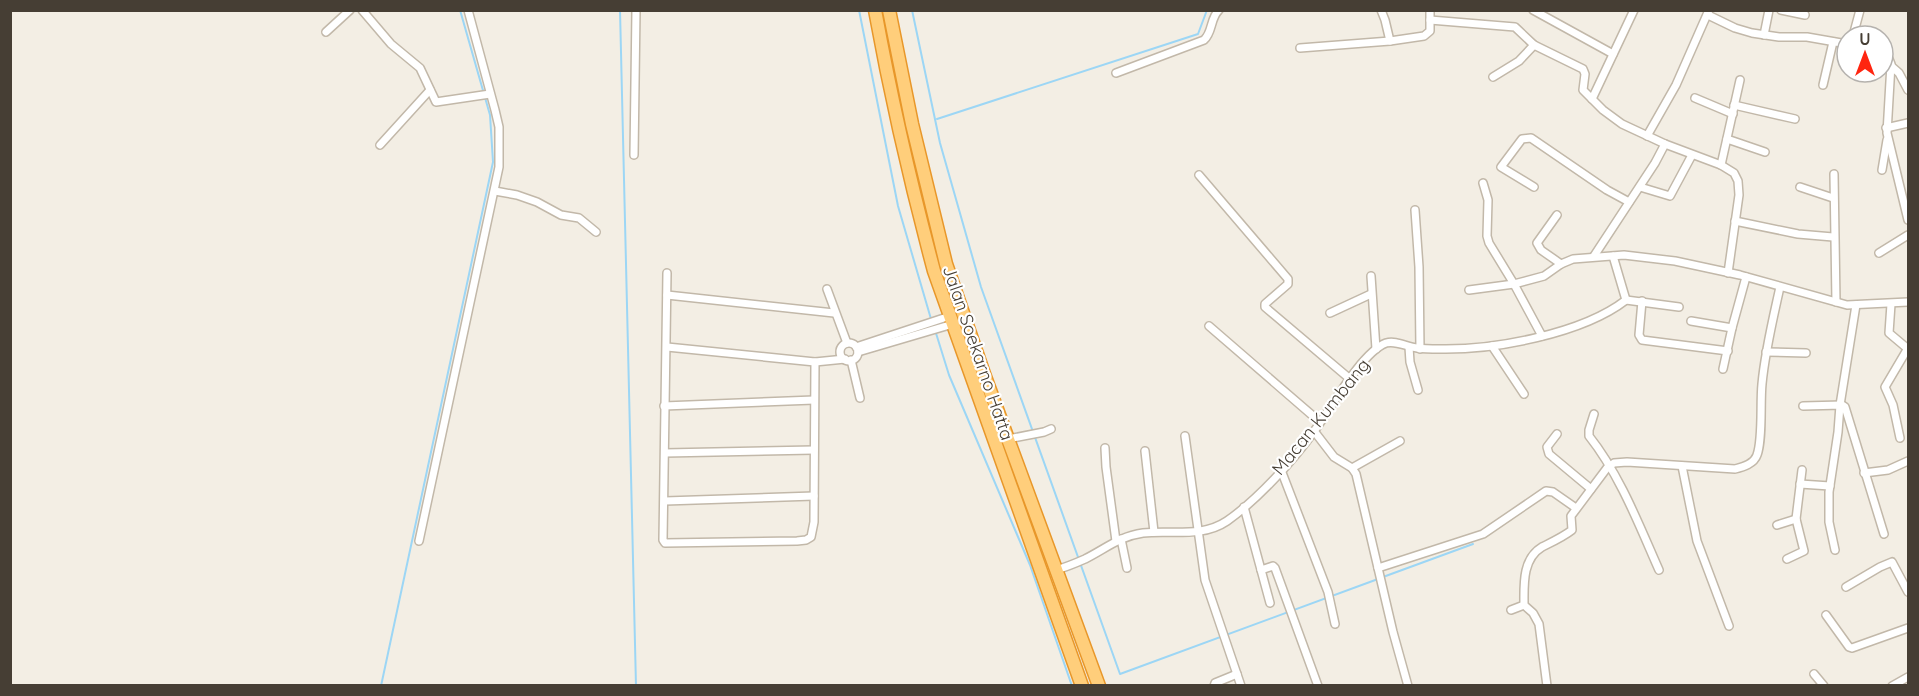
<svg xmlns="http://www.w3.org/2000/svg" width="1919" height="696" viewBox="0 0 1919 696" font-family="Quicksand,sans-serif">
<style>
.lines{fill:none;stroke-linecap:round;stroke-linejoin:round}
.stream{stroke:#9cd6f5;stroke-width:2}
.minor-casing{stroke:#c2b8a9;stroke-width:10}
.trunk-casing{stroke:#e8972a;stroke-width:15}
.minor{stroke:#fff;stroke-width:7}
.trunk{stroke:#ffce7b;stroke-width:12}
.labels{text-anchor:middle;stroke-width:4.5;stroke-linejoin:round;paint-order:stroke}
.street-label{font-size:18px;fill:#463e34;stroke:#fff}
</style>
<rect width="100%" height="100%" fill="#f3eee4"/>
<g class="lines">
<g class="stream">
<path d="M620,10L636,686"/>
<path d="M859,10L898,206L931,319"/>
<path d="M912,10L940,143L981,287L1120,674L1378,579"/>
<path d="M937,119L1198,34L1207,10"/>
<path d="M935,330L949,375L1030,565L1072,686"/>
<path d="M1383,577L1473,544"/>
<path d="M381,686L493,162L490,115L460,10"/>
</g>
<g class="minor-casing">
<g id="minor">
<path d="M362,10L391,44L420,68L436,102L490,94"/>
<path d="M1381,10L1385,20L1390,41"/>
<path d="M1533,10L1613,54"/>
<path d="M1781,10L1805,15"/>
<path d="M1708,15L1735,28L1752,33L1779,37H1807L1847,44"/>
<path d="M1430,20L1515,27L1534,45L1583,69L1585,74L1583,90L1603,110L1622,124L1665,144L1721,165L1734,173L1738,181L1739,195L1728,273"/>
<path d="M326,32L350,10"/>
<path d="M1764,35L1769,10"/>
<path d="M1853,36L1860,10"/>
<path d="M1300,48L1390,41L1424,36L1430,31V10"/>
<path d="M1883,55L1889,59L1891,64L1887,133L1908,220"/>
<path d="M1891,66L1899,73L1908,90"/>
<path d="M1116,73L1204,40C1213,32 1210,18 1219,10"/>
<path d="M1493,77L1519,61L1534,45"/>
<path d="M1823,85L1833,42"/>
<path d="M1695,98L1733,114"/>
<path d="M1592,99L1634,10"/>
<path d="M1734,105L1795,119"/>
<path d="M1886,128L1908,123"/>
<path d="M1647,136L1676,85L1709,10"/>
<path d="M1727,139L1765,152"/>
<path d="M380,145L430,90"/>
<path d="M634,155L636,10"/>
<path d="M1721,165L1740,80"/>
<path d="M1882,170L1887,140"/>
<path d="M1834,174L1836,302"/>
<path d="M1199,175L1288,279V284L1265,304V307L1350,379"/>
<path d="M1483,183L1488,200L1487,236L1489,243L1514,284L1542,336"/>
<path d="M1534,187L1501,167L1522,139L1531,138L1607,190L1629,202"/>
<path d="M1640,187L1670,196L1692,155"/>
<path d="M1800,187L1833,198"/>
<path d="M495,191L517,195L537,202L561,215L579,218L596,232"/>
<path d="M1415,210L1419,267L1420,349"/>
<path d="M1557,215L1537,243L1541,250L1561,264"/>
<path d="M1735,221L1798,234L1833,237"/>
<path d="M1879,253L1908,235"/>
<path d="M1594,256L1655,163L1665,144"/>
<path d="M667,273L663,540L665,543L797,541L806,540L811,537L814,522L815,362"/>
<path d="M1371,276L1376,349"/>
<path d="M827,289L847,343"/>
<path d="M1469,290L1514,284L1544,276L1561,264L1573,259L1624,255L1675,261L1740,275L1847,305L1908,302"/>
<path d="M667,295L834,313"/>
<path d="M1626,300L1679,307"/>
<path d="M1642,301L1639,335L1642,340L1728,351"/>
<path d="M1891,304L1889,333L1908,349"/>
<path d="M1330,313L1371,294"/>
<path d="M1691,321L1732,328L1746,277"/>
<path d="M1209,326L1320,422"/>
<circle cx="849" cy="352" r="9"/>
<path d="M1492,346L1524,394"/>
<path d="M667,347L815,362L845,359"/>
<path d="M856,347L950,316"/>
<path d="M1409,347L1410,362L1418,390"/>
<path d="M858,352L953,324"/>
<path d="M1766,352L1806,353"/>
<path d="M851,360L860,398"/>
<path d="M1723,369L1732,328"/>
<path d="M664,406L814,400"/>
<path d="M1803,406L1842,405L1845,407L1884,534"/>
<path d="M1594,414L1589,430V436C1620,475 1639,525 1659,570"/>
<path d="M1314,431L1334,457L1352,468L1356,474L1393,632L1408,686"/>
<path d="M1557,434L1547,447L1549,454L1591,489"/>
<path d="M1185,436L1205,580L1241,686"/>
<path d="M1900,438L1893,405L1885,387L1908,348"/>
<path d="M1008,439L1044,432L1051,429"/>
<path d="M1105,448L1106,467L1116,541"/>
<path d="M1145,451L1154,532"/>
<path d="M665,453L814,450"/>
<path d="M1682,466L1697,541L1729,626"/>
<path d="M1352,468L1400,441"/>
<path d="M1281,470L1328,592L1335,624"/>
<path d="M1864,473L1888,470L1908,461"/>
<path d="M1800,484L1830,486"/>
<path d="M665,501L814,496"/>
<path d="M1244,507L1270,603"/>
<path d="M1777,525L1796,519"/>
<path d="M1121,539L1127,568"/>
<path d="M419,541L499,167V127L495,110L468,10"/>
<path d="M1835,550L1829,522V492L1838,432L1840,405L1856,305"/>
<path d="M1787,559L1804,551L1796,519L1802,470"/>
<path d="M1378,568L1483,534L1546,491L1553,492L1576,508"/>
<path d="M1056,570C1066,567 1076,563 1085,559C1105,549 1120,536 1143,533C1171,530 1202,538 1227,521C1257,500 1294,460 1315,430C1331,408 1362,352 1386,343C1396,340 1407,347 1417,348C1424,349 1432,349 1440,349C1494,350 1582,334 1626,300L1613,256"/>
<path d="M1261,570L1273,566L1275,568L1318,686"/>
<path d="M1846,587L1880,567L1892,562L1908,592"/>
<path d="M1511,610L1524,605"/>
<path d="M1826,615L1849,647L1852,648L1908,628"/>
<path d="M1814,674L1824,686"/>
<path d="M1214,686L1215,683L1237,674"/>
<path d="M1547,686L1539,624L1533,613L1524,605C1524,585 1522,559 1542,547C1552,542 1563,537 1572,530L1571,516L1607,468L1614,463L1627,462L1735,469C1743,467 1754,464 1757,455C1763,439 1760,403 1762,384C1765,351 1773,319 1780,287"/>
<path d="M1892,686L1908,677"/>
</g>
</g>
<g class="trunk-casing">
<g id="trunk">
<path d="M875,10C891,98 911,185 934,271L1082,686"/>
<path d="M889,10L912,124L946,264L984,374L1099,686"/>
</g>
</g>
<use href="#minor" class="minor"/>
<use href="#trunk" class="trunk"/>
</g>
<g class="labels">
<g class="street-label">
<text transform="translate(978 353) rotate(71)" y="6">Jalan Soekarno Hatta</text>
<text transform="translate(1321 417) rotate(-51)" y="6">Macan Kumbang</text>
</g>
</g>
<rect width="1919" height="696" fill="none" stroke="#463e34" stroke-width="24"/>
<g transform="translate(1865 54)"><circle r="28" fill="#ffffff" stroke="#b5b2ae" stroke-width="1.5"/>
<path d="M0-4.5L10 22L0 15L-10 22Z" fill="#ff2510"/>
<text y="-9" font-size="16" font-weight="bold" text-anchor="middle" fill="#463e34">U</text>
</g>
</svg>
